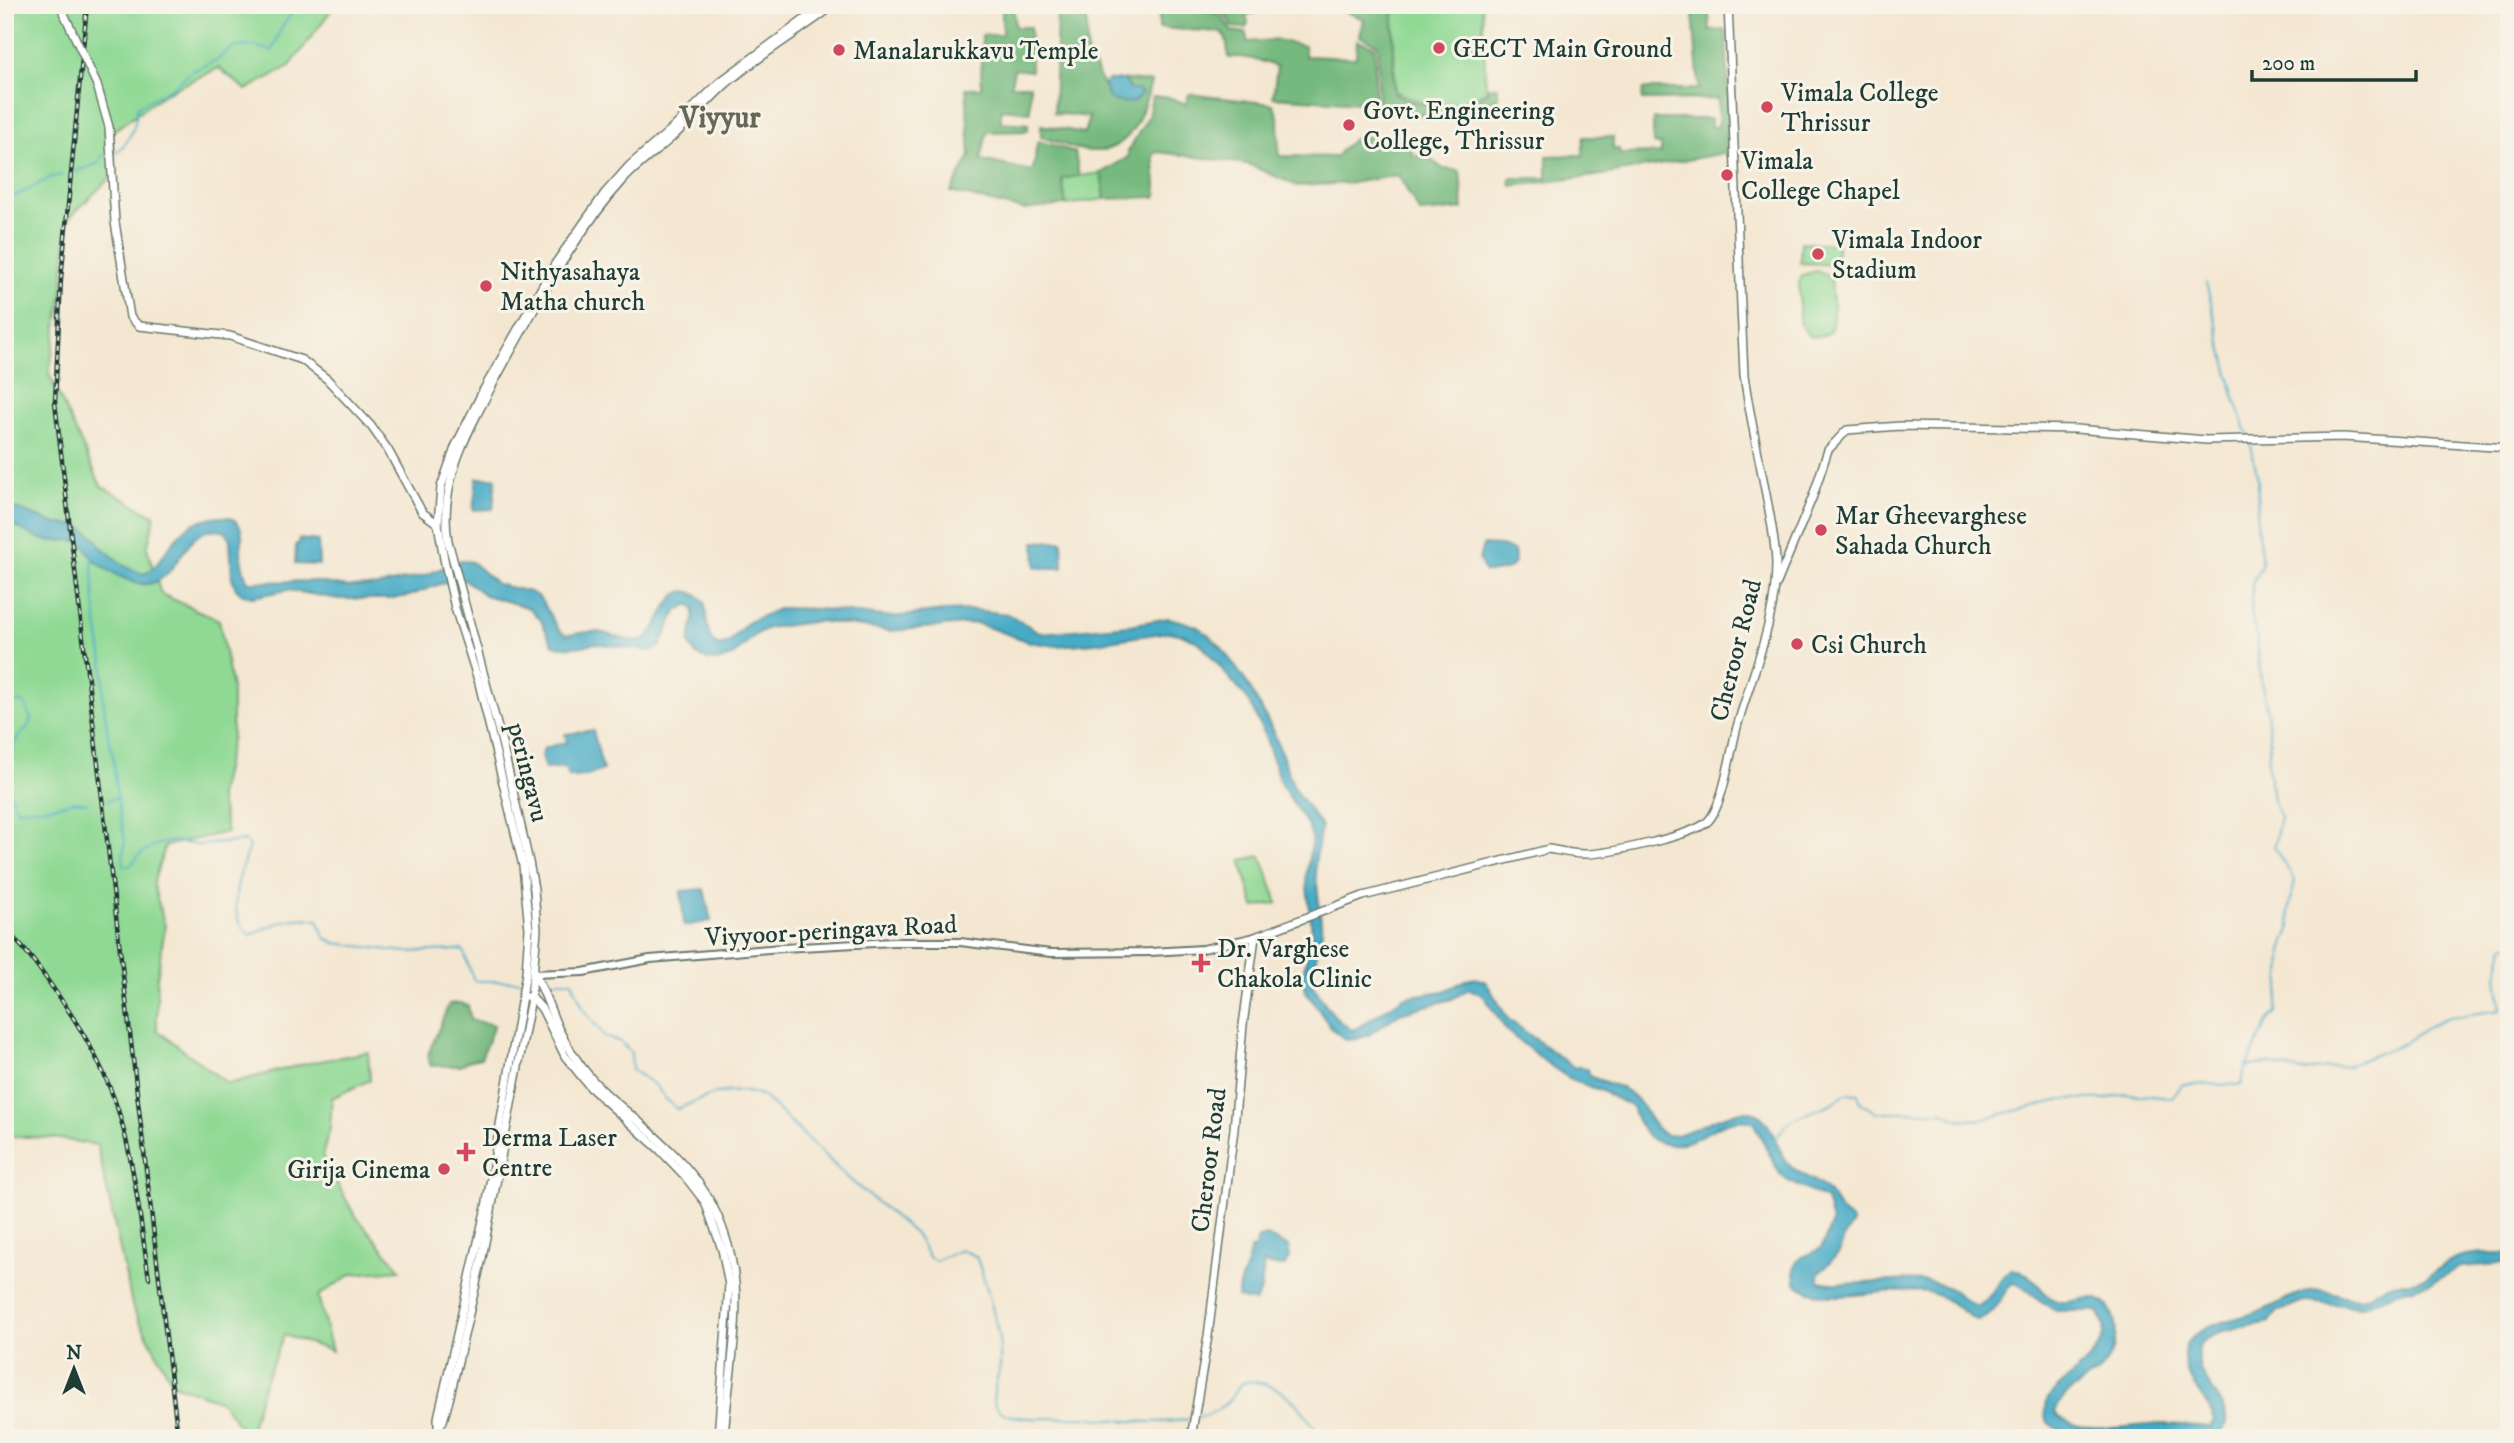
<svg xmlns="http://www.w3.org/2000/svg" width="2514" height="1443" viewBox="0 0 2514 1443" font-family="'IM FELL DW Pica',serif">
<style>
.green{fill:#90d994;stroke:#588b64;stroke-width:2}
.forest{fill:#74b97e;stroke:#4a7b59;stroke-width:2}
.water{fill:#46abc6;stroke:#32747d;stroke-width:2}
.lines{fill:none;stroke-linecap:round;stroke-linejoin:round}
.stream{stroke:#46abc6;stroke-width:2}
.minor-casing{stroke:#6a786b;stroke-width:10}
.major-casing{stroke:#6a786b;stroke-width:10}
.minor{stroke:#fff;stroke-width:6}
.major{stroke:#fff;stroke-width:7}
.rail-casing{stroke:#1f3d34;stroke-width:4.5}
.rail{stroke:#f7f3e8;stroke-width:2;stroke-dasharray:5;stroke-linecap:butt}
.major-bridge-casing{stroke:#6a786b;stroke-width:10;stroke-linecap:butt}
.major-bridge{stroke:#fff;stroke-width:7}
.poi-dot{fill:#d1495b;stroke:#f7f3e8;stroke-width:2.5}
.labels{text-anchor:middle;stroke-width:6;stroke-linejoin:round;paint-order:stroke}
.poi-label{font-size:26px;fill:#1f3d34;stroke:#f7f3e8;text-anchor:start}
.street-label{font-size:26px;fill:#1f3d34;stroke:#f7f3e8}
.quarter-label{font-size:30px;font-weight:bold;fill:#656757;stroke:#f7f3e8}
</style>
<rect width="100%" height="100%" fill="#f7f3e8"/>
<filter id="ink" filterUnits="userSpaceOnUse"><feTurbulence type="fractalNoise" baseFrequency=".0143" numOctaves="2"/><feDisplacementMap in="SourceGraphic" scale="14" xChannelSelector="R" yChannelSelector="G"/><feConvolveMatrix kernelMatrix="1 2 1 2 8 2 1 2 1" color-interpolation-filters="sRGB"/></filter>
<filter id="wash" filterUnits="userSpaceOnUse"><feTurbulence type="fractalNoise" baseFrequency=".00686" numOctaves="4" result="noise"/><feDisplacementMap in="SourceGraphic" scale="28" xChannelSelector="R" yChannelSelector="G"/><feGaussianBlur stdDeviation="1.57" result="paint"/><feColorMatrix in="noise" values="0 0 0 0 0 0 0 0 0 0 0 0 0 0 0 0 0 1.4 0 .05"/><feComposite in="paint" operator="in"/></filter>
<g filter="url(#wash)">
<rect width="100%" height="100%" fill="#f4e7d1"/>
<g class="green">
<path d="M5,5H335L290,66L246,90L219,68L167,92L112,132L115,173L67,220L63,290L49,374L101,486L155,516L147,548L161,594L219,620L232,688V736L219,796L227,832L165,846L153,884L165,926L157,978V1030L228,1084L304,1064L368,1052L370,1080L332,1098L330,1128L322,1156L354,1214L401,1270L352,1274L318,1296L332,1351L284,1335L262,1389L248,1438L221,1401L173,1384L133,1309L97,1145L54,1138L5,1136Z"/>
<path d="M1393,5H1482L1486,91C1454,112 1427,108 1395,91Z"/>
<path d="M1101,173L1105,199L1066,205L1062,178Z"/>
<path d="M1801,242L1837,244L1836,265L1800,263Z"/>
<path d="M1816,271L1827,275L1831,279C1832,289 1835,322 1830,330C1826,337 1816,337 1809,336L1799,323V283L1802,275Z"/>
<path d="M1261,856L1278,903L1254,907L1241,860Z"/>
</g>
<g class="forest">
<path d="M1002,5H1031V9H1014L1015,27H1030L1031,71L1014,69L1011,85H1030V112L1001,109V122L1028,124V131L987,132L981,160L1032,171C1037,160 1034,152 1038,141L1075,152L1079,176L1062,179L1066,205L1024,210L951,192L970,156L966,88H981L982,35H1002Z"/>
<path d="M1039,5H1087V52L1110,99L1138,90H1130L1125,80L1151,82C1142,117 1129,158 1083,150C1069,147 1055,141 1041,137V125L1084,133L1089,117L1054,113L1057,12L1039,11Z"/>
<path d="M1159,5H1189L1222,16L1231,31L1247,33V42L1275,40L1305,46V56L1356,58L1357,40L1375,47V104L1273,97L1277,67C1263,61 1244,54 1229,58L1226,38L1221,32L1159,28Z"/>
<path d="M1201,5H1266V10L1246,15L1248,23L1246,28L1232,27L1225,14Z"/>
<path d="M1346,5H1393L1394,93C1425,111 1458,113 1488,92V87H1498V98L1479,111L1458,115H1418L1394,105L1378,104V45L1360,36L1364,19L1346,12Z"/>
<path d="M1709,13L1710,31L1726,30L1731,152L1603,175L1511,186L1510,178H1547V156L1583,155V137H1613V149H1619V154L1661,153V144H1653V119H1711V127H1718V99L1642,100L1643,89H1699L1693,14Z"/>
<path d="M1189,94L1273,104L1278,116L1279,156L1336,157L1343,148L1357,137L1404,136L1406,145H1412V155L1427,156L1443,169L1460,171L1463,209L1420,213L1398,175L1351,183L1297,186L1248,164L1159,152L1153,154L1157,194L1155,197L1105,199L1101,173L1128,157V151L1148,117L1152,97H1168L1186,104Z"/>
<path d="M461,1003L468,1006L471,1020L494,1025L481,1058L468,1061L460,1066H431L427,1057L449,1004Z"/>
</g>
<g class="water">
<path d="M1109,80H1125L1130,90H1138L1142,93C1134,106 1125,103 1110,100L1103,84Z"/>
<path d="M477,478H496L493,509L473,510Z"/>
<path d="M5,505L57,524L78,525L96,538L100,546L126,567L143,574C154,570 155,566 162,557C178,534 191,517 220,517C231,516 237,519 241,529C244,537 241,543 241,551C241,561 244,573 248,582L314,581L347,587L377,586L423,576L461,560L472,562L497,584L530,592L539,597L559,630L566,635C576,634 588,631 599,632C614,634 632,646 647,637C664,625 670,569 704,601C708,616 704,639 719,646L728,643L748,622L781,608L820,609L892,617L944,611L973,610L1008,614L1041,633L1130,625L1168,618L1181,621L1196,626L1209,635L1221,647L1247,683L1273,731L1295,790L1321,826L1315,864L1322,932L1312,974V983L1328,1008L1338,1020L1352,1030L1357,1028L1404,997L1445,991L1466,980L1476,978L1486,982L1508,1019L1575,1068L1580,1066L1588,1069L1589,1076C1607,1084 1628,1086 1640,1103C1647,1112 1655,1131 1667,1135C1682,1139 1722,1112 1743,1111C1772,1109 1773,1146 1788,1163C1797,1174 1812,1178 1823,1187C1832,1193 1835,1205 1842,1212C1847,1217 1850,1216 1853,1223L1845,1235L1839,1253L1818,1274L1819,1281C1853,1288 1889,1278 1924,1281C1933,1282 1948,1286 1955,1292C1964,1298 1968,1304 1978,1306C1994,1298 1996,1278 2011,1269C2016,1271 2022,1272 2027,1274C2037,1281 2043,1294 2054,1300C2067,1307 2083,1295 2097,1299C2108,1303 2113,1313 2115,1324C2121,1384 2067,1375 2055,1413C2081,1439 2129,1425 2161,1424C2177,1424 2193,1426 2210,1427L2214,1420C2208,1396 2178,1378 2185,1348C2190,1325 2244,1318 2264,1310C2283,1302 2296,1291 2318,1290C2334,1290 2348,1301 2365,1297C2373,1294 2380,1287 2388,1285C2400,1282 2414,1282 2425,1278C2436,1273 2444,1262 2456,1258C2471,1252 2492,1253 2509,1253V1263L2460,1267L2431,1283L2394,1293L2361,1307L2308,1301L2279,1310L2269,1322L2223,1331L2204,1340L2199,1347C2199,1354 2198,1362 2200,1369C2207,1389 2245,1420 2215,1437C2198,1435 2179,1432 2162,1433C2139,1435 2046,1443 2045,1415C2044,1408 2046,1400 2051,1395C2066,1376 2127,1342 2096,1311H2066L2052,1309L2018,1284L2012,1283C1999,1296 1998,1317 1976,1320C1962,1312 1950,1299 1934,1294C1891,1280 1829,1313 1795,1283C1795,1278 1793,1269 1795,1265C1798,1254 1817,1255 1823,1245C1826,1238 1828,1230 1832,1223L1826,1199L1788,1181L1780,1174L1753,1122C1717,1112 1694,1155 1658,1142C1643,1136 1636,1121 1632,1107L1604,1092L1572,1080L1548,1064L1507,1031L1483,995L1469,989L1452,999L1400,1013L1370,1034L1357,1039L1346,1040L1332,1029L1305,990L1302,979L1312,932L1306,877L1312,838L1308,826L1281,784L1263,731L1248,700L1200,643L1184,635L1169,632L1095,643L1056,646L1029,642L976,623L891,631L819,621L768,628L755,635L734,655L720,661H710L696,655L689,643L694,619V608L688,604L676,612L660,647L650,651L594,643C583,647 565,649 553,645L540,619L529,608L485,595L465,580L440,584L409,596L390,599H339L287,590L253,597L243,595L236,589L232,578L230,540L226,532C183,518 183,580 147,584C133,586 99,567 91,556C87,551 87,547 81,543C71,537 56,543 44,540C30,536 19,526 5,522Z"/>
<path d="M299,539L318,541L319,565L295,564L296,544H299Z"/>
<path d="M1062,541L1063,568H1036L1035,542Z"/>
<path d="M1483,545L1501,546L1514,551C1519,571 1501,572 1485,572L1479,559Z"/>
<path d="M593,730L603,770L587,776L569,777L565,767L545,769L541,755L544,748L567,742L565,734Z"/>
<path d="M704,889L711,921L684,926L681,891Z"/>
<path d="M1267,1236L1289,1247V1257L1285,1266L1267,1265L1264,1262L1261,1290L1255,1302L1238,1298C1237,1279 1250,1267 1250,1249L1255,1248L1258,1238Z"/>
</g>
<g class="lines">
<g class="stream">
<path d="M115,153C129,145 137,123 137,107L173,87L192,71L217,60L233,47L254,46L272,51L282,27L297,5"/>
<path d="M74,172L97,164L103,156"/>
<path d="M5,201L52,177L62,175"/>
<path d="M2206,283L2235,399L2248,435"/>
<path d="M92,557L96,616L104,669L103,698L108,736L113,756L117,798L125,842L123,857L124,865H131L139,855L153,846L171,841L198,845L245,841L249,847C240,871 223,918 251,935C273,924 293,915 318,920L324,937L335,943L405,952L463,950L474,981H523"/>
<path d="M5,700L24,703L31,719C26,734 20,732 15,742C6,761 6,792 17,809L50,807L76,801L87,803"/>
<path d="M107,800L116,798"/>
<path d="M543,981H572L584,1010L605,1037L621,1042L631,1053L632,1070L655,1085L665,1098L677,1109L716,1093L740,1091L762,1095L849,1179L915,1234L929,1257L935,1261L961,1250L976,1256C986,1283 1003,1337 1000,1365C999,1377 991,1391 994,1402C996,1409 1003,1414 1009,1415C1032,1421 1055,1417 1078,1417C1117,1419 1152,1426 1190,1419"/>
<path d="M2247,1066L2268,1064L2302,1071L2347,1066L2404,1043L2432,1024L2449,1017L2501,1010L2497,975L2505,944H2509"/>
<path d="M1774,1139C1781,1135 1782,1127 1789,1122C1807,1110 1830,1109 1845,1094H1858L1861,1103L1875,1112H1943L1958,1119L1977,1120L2066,1099H2105L2127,1094L2172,1098L2183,1084L2241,1085L2245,1069L2269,1020L2276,1012L2281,981L2282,950L2290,929L2289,908L2295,881L2274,847L2280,817L2273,800L2268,765L2270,743L2267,709L2261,682L2256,630L2251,613L2252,584L2262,563L2257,525L2258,480L2250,440"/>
<path d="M1199,1417C1212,1414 1222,1409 1231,1398C1234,1394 1237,1387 1241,1384C1247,1380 1256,1382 1262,1383C1290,1390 1307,1414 1321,1438"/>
</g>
</g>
</g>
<g filter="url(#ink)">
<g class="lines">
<g class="minor-casing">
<path id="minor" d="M534,974L583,972L650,959L782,948L893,942H960L1051,953L1150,952L1203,949L1255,937"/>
</g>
<g class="major-casing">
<g id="major">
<path d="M115,222L130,317L139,326L230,336L302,360L327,379L371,426L388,450L422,512L438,524"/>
<path d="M1777,583L1813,496L1828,450L1847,430L1900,426L2076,429L2206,440L2343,437L2509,448"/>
<path d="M535,975C545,992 550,1010 558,1028C567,1046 577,1062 590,1077C604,1094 620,1106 637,1120C688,1165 721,1198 733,1268C742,1317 727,1386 724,1438"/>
<path d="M528,997L534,1000L542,1009L565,1056L591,1088L660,1150L684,1175L705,1202L722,1249L729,1285L718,1438"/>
<path d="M439,1426L443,1421L449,1400L482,1258L531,998L537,930L534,889L529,862L502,743L448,541C438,483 468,431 494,382C533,311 571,237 626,177C640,163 655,152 670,139C690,122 707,101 727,83C760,55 799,32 834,5"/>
<path d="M438,1438V1418L486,1207L526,973L529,929L523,866L479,683L455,608L444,559L438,524L441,487L456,445L484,389L555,264L605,193L629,166L673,128L721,81L824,5"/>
<path d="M1191,1438L1208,1336L1234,1129L1243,1025L1255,937L1363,896L1549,849C1561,851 1572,854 1585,854C1607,854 1692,836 1707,822C1723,808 1731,749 1737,727C1747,691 1761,657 1769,621C1774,601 1776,582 1776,563C1775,535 1768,506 1763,479C1756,444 1749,410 1744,375L1728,5"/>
</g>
</g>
<use href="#minor" class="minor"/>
<use href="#major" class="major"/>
<g class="rail-casing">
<g id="rail">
<path d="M87,5L61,279L55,402L178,1438"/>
<path d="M5,930C24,946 39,968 53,988C79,1024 104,1067 118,1110C135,1164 140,1222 149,1278"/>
</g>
</g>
<use href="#rail" class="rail"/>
<g class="major-bridge-casing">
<path id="major-bridge" d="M60,5L97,85L109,127L115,222"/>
</g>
<use href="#major-bridge" class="major-bridge"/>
</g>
</g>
<g class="poi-dot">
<circle cx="1439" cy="48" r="7"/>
<circle cx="839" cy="50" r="7"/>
<circle cx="1767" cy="107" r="7"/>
<circle cx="1349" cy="125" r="7"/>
<circle cx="1727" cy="175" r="7"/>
<circle cx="1818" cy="254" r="7"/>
<circle cx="486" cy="286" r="7"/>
<circle cx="1821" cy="530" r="7"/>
<circle cx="1797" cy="644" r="7"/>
<path d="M1197.5 952.5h7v7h7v7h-7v7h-7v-7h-7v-7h7z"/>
<path d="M462.5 1141.5h7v7h7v7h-7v7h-7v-7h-7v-7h7z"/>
<circle cx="444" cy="1169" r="7"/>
</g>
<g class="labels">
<g class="poi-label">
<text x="1453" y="57">GECT Main Ground</text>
<text x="853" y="59">Manalarukkavu Temple</text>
<text x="1781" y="101">Vimala College<tspan x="1781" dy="30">Thrissur</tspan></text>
<text x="1363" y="119">Govt. Engineering<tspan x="1363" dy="30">College, Thrissur</tspan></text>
<text x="1741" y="169">Vimala<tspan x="1741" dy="30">College Chapel</tspan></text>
<text x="1832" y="248">Vimala Indoor<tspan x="1832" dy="30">Stadium</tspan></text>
<text x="500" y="280">Nithyasahaya<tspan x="500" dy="30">Matha church</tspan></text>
<text x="1835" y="524">Mar Gheevarghese<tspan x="1835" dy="30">Sahada Church</tspan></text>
<text x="1811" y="653">Csi Church</text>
<text x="1217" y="957">Dr. Varghese<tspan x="1217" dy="30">Chakola Clinic</tspan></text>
<text x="482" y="1146">Derma Laser<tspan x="482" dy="30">Centre</tspan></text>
<text x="430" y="1178" text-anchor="end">Girija Cinema</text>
</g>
<g class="street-label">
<text transform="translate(1735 650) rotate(-76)" y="9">Cheroor Road</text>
<text transform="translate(529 772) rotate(76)" y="9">peringavu</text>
<text transform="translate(831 930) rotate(-3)" y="9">Viyyoor-peringava Road</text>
<text transform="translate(1208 1160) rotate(-83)" y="9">Cheroor Road</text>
</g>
<g class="quarter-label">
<text x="720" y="127">Viyyur</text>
</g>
</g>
<rect width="2514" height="1443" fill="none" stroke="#f7f3e8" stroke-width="28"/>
<g transform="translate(74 1369)" stroke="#f7f3e8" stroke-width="5" paint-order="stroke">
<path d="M0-5L12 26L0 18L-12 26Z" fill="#1f3d34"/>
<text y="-10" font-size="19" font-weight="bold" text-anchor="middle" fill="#1f3d34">N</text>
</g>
<path d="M2252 70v10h164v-10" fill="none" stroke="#1f3d34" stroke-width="3.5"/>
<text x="2262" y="70" font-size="21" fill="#1f3d34" stroke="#f7f3e8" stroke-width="5" paint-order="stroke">200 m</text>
</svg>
